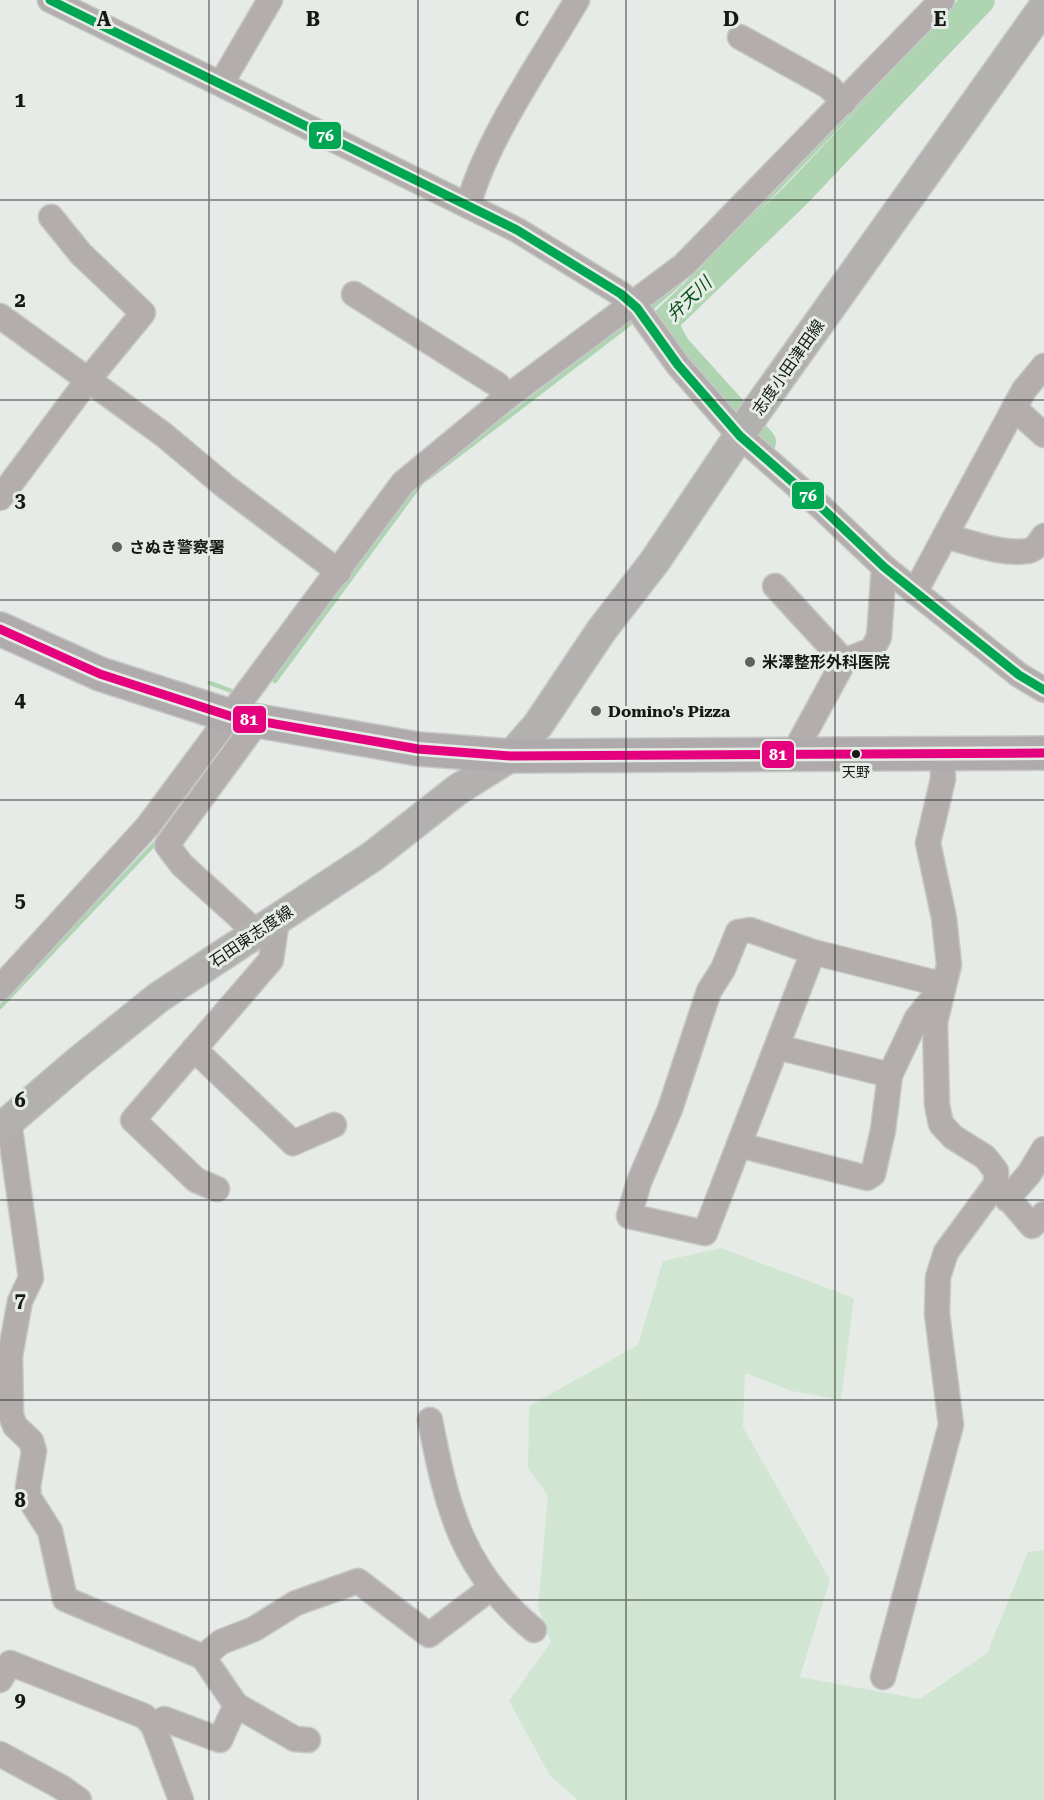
<svg xmlns="http://www.w3.org/2000/svg" width="1044" height="1800" viewBox="0 0 1044 1800" font-family="'Roboto Serif','Noto Sans JP',serif">
<style>
.green{fill:#d1e6d2}
.lines{fill:none;stroke-linecap:round;stroke-linejoin:round}
.stream{stroke:#afd4b2;stroke-width:4.5}
.river{stroke:#afd4b2;stroke-width:28}
.minor-casing{stroke:#c6c8c6;stroke-width:27}
.major-casing{stroke:#c6c8c6;stroke-width:33}
.highway-casing{stroke:#c6c8c6;stroke-width:36}
.minor{stroke:#b3adad;stroke-width:24}
.major{stroke:#b3b0b0;stroke-width:30}
.highway{stroke:#afaaab;stroke-width:33}
.bus-1-casing{stroke:#e5ece6;stroke-width:14}
.bus-2-casing{stroke:#e5ece6;stroke-width:14}
.bus-1{stroke:#e5007d;stroke-width:9}
.bus-2{stroke:#00a651;stroke-width:9}
.grid{fill:none;stroke:#161816;stroke-width:1.5;stroke-opacity:0.55}
.poi-dot{fill:#5f625f;stroke:#e5ece6;stroke-width:2}
.bus-dot{fill:#161816;stroke:#e5ece6;stroke-width:2}
.labels{text-anchor:middle;stroke-width:6;stroke-linejoin:round;paint-order:stroke}
.bus-label{font-size:14px;fill:#161816;stroke:#e5ece6}
.street-label{font-size:16px;fill:#161816;stroke:#e5ece6}
.poi-label{font-size:16px;font-weight:bold;fill:#161816;stroke:#e5ece6;text-anchor:start}
.water-label{font-size:18px;font-style:italic;fill:#004f15;stroke:#e5ece6}
.grid-label{font-size:20px;text-anchor:middle;font-weight:bold;fill:#161816;stroke:#e5ece6;stroke-width:6;stroke-linejoin:round;paint-order:stroke}
.line-badge{stroke:#e5ece6;stroke-width:2}
.badge-label{font-size:16px;text-anchor:middle;font-weight:bold;fill:#fff}
</style>
<rect width="100%" height="100%" fill="#e6ebe7"/>
<path class="green" d="M721,1248L854,1298L841,1400L792,1391L745,1373L743,1427L830,1580L800,1677L920,1699L987,1653L1028,1552L1044,1550V1800H578L550,1776L509,1701L551,1642L538,1607L548,1496L528,1468L529,1406L638,1345L663,1261Z"/>
<g class="lines">
<g class="stream">
<path d="M702,263L724,244L961,0"/>
<path d="M648,311L680,283"/>
<path d="M428,478L636,319"/>
<path d="M275,681L421,483"/>
<path d="M210,683L234,692L237,689"/>
<path d="M0,1007L159,839"/>
</g>
<path class="river" d="M762,442L677,348L663,323L796,195L981,0"/>
<g class="minor-casing">
<g id="minor">
<path d="M50,0L517,230L621,294L637,308L678,365L740,436L822,508L884,567L1019,675L1044,690"/>
<path d="M740,37L828,86L844,102"/>
<path d="M222,82L270,0"/>
<path d="M468,206C486,139 542,60 577,0"/>
<path d="M354,294L498,385L506,398"/>
<path d="M0,316L164,435L226,487L339,572"/>
<path d="M1014,408L1044,435"/>
<path d="M0,498L88,380L143,313L81,254L51,217"/>
<path d="M945,536L1024,390L1044,366"/>
<path d="M775,586L844,661L794,753"/>
<path d="M915,592L945,536C970,542 1001,555 1027,551C1036,550 1039,542 1044,536"/>
<path d="M844,661L872,650L879,637L884,567"/>
<path d="M942,753L943,779L928,843L944,918L949,965L935,1022L937,1105L941,1124L953,1137L985,1157L996,1171V1184L1032,1226L1044,1214"/>
<path d="M257,933L182,865L167,845L257,722"/>
<path d="M0,988L148,826L403,483L506,398L684,265L942,0"/>
<path d="M777,1047L890,1075L917,1018L944,985L813,952L750,930L738,932L723,969L709,991L670,1109L639,1182L629,1216L705,1233C741,1139 777,1046 813,952"/>
<path d="M194,1049L293,1143L334,1125"/>
<path d="M9,1122L31,1278L20,1301L10,1356L11,1415L15,1426L31,1441L34,1451L28,1487L29,1498L50,1531L65,1599L203,1657L236,1705"/>
<path d="M739,1145L867,1178L873,1174L883,1130L890,1075"/>
<path d="M217,1189L196,1180L133,1120L271,960L277,919"/>
<path d="M1007,1199L1029,1174L1044,1149"/>
<path d="M430,1420C447,1508 462,1571 534,1630"/>
<path d="M203,1657L221,1642L254,1629L296,1603L358,1581L429,1635L491,1588"/>
<path d="M883,1677L951,1425L937,1314L938,1277L946,1252L996,1184"/>
<path d="M0,1680L10,1663L144,1716L153,1725L181,1800"/>
<path d="M153,1725L164,1719L220,1740L236,1705L295,1739L308,1740"/>
<path d="M0,1754L61,1787L79,1800"/>
</g>
</g>
<g class="major-casing">
<path id="major" d="M0,1129L78,1062L159,997L373,856L457,790L511,756L538,725L601,631L655,561L754,414L1044,7"/>
</g>
<g class="highway-casing">
<path id="highway" d="M0,629L100,674L230,716L418,749L511,756L1044,753"/>
</g>
<use href="#minor" class="minor"/>
<use href="#major" class="major"/>
<use href="#highway" class="highway"/>
<g class="bus-1-casing">
<path id="bus-1" d="M0,629L100,674L230,716L418,749L511,756L1044,753"/>
</g>
<g class="bus-2-casing">
<path id="bus-2" d="M50,0L517,230L621,294L637,308L678,365L740,436L822,508L884,567L1019,675L1044,690"/>
</g>
<use href="#bus-1" class="bus-1"/>
<use href="#bus-2" class="bus-2"/>
</g>
<path class="grid" d="M209,0V1800M418,0V1800M626,0V1800M835,0V1800M0,200H1044M0,400H1044M0,600H1044M0,800H1044M0,1000H1044M0,1200H1044M0,1400H1044M0,1600H1044"/>
<g class="poi-dot">
<circle cx="117" cy="547" r="6"/>
<circle cx="750" cy="662" r="6"/>
<circle cx="596" cy="711" r="6"/>
</g>
<circle class="bus-dot" cx="856" cy="754" r="5"/>
<g class="labels">
<g class="bus-label">
<text x="856" y="777">天野</text>
</g>
<g class="street-label">
<text transform="translate(788 367) rotate(-55)" y="6">志度小田津田線</text>
<text transform="translate(251 936) rotate(-34)" y="6">石田東志度線</text>
</g>
<g class="poi-label">
<text x="129" y="553">さぬき警察署</text>
<text x="762" y="668">米澤整形外科医院</text>
<text x="608" y="717">Domino's Pizza</text>
</g>
<g class="water-label">
<text transform="translate(689 299) rotate(-44)" y="6">弁天川</text>
</g>
</g>
<g class="grid-label">
<text x="104" y="26">A</text>
<text x="313" y="26">B</text>
<text x="522" y="26">C</text>
<text x="731" y="26">D</text>
<text x="940" y="26">E</text>
<text x="20" y="107">1</text>
<text x="20" y="307">2</text>
<text x="20" y="507">3</text>
<text x="20" y="707">4</text>
<text x="20" y="907">5</text>
<text x="20" y="1107">6</text>
<text x="20" y="1307">7</text>
<text x="20" y="1507">8</text>
<text x="20" y="1707">9</text>
</g>
<g class="line-badge">
<rect x="308" y="121" width="34" height="29" rx="6" fill="#00a651"/>
<rect x="791" y="481" width="34" height="29" rx="6" fill="#00a651"/>
<rect x="232" y="705" width="35" height="29" rx="6" fill="#e5007d"/>
<rect x="761" y="740" width="34" height="29" rx="6" fill="#e5007d"/>
</g>
<g class="badge-label">
<text x="325" y="141">76</text>
<text x="808" y="501">76</text>
<text x="249" y="725">81</text>
<text x="778" y="760">81</text>
</g>
</svg>
